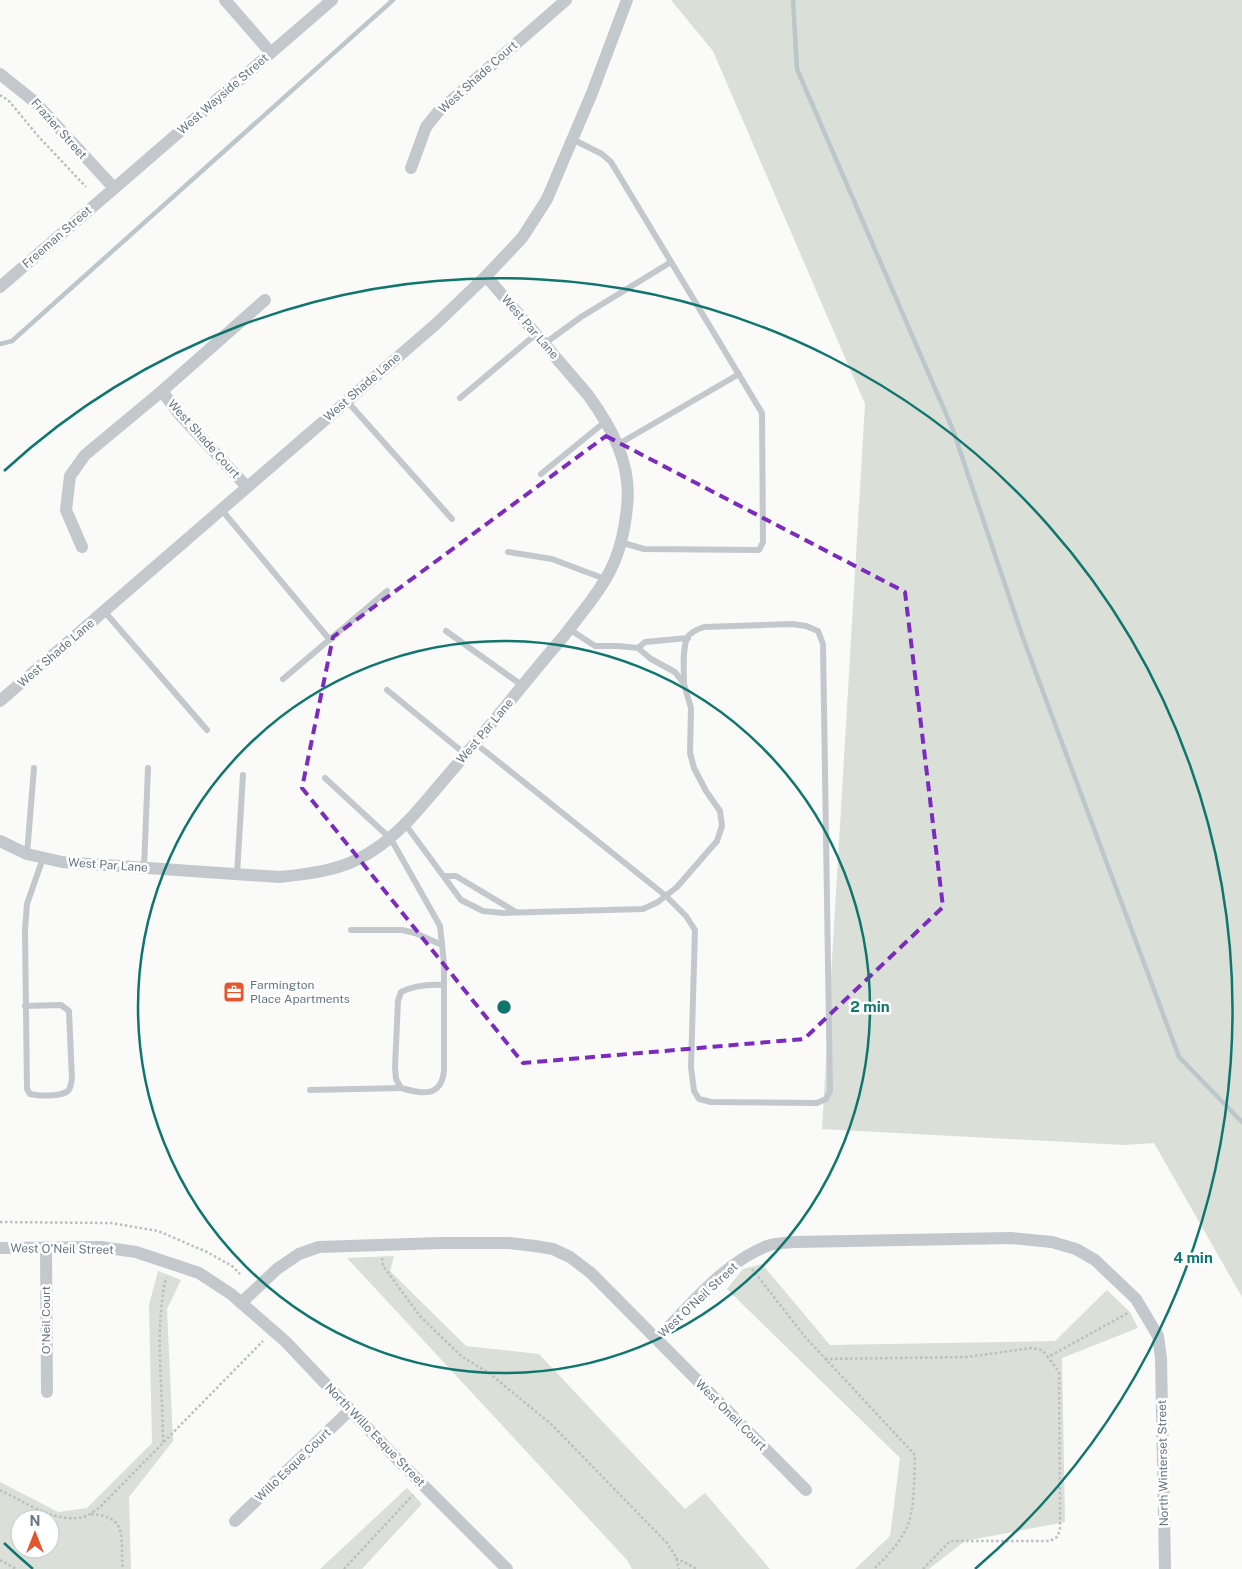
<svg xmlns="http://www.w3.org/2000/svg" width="1242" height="1569" viewBox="0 0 1242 1569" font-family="'Public Sans',sans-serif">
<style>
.green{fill:#dadfd7;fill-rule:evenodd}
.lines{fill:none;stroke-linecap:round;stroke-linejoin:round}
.stream{stroke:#bbc7cb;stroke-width:4.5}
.path{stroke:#bbbfc2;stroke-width:2.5;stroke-dasharray:2.5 2.5;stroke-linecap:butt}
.service{stroke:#c3c8cc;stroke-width:6}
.minor{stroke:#c3c8cc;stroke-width:12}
.marked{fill:none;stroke:#7b2cbf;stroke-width:4;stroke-dasharray:10 6;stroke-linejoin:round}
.ring{fill:none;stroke:#0f766e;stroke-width:2.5}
.labels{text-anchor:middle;stroke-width:5;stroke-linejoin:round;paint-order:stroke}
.street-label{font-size:12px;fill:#657683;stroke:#fff}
.poi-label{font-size:12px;fill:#657683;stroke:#fff;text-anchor:start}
.centre{fill:#0f766e;stroke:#fff;stroke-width:2.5}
.ring-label{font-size:15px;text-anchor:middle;font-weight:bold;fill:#0f766e;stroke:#fff;stroke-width:5;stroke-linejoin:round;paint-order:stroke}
</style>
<rect width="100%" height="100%" fill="#fafaf8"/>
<g class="green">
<path d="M671,0H1242V1297L1154,1143L1124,1145L822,1129L865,404L713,51Z"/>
<path d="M394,1256L390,1271L466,1346L539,1354L685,1509L705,1493L770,1569H632L627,1560L347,1258Z"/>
<path d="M762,1264L830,1345L1055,1341L1107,1290L1130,1312L1138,1328L1062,1358L1065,1522L965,1541L929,1569H855L890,1536L900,1458L727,1289L743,1269Z"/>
<path d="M158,1271L181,1280L167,1309L173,1441L129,1497L131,1569H0V1482L58,1512L87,1508L152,1443L149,1305ZM20,1519H50V1549H20Z"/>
<path d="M407,1488L422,1504L362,1569H320Z"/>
</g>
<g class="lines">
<g class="stream">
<path d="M793,0L797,69L953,430L1023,638L1179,1057L1242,1122"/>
<path d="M0,344L12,341L393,0"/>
</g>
<g class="path">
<path d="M0,95L9,101L38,136L86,187"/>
<path d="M0,1222L111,1223L158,1231L207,1252L232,1266L240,1274"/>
<path d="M382,1258L383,1266L420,1316L461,1356L489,1373L551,1424L667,1543L676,1557L679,1569"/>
<path d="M752,1269L806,1338L915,1455C914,1476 915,1506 908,1525C901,1542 886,1557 874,1569"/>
<path d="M825,1359L967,1357L1032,1348L1042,1350L1048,1357L1128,1313"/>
<path d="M163,1442C163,1387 154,1332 166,1277"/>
<path d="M0,1490C23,1501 59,1526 86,1516C90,1515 95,1510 99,1508L263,1341"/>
<path d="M91,1514C131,1517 119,1540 123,1569"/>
<path d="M676,1558L697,1569"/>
<path d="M0,1560L16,1569"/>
<path d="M344,1569L413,1495"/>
<path d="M923,1569L950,1541H1050L1057,1537L1060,1530V1516L1059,1372L1048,1357"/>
</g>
<g class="service">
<path d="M572,139L602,154L611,162L762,413L763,542L759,550L644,549L620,542"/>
<path d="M544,344L581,317L671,262"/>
<path d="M460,398L535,335"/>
<path d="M346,400L452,519"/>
<path d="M617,445L739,374"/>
<path d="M541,474L606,421"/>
<path d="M221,509L330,640"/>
<path d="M508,552L552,559L605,579"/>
<path d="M104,611L207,730"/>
<path d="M446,631L523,686"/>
<path d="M638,648L645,642L688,638"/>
<path d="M283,679L387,591"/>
<path d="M387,690L465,754"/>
<path d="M475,743L666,896L686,916L695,930L691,1067L694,1091L699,1099L711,1102L817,1103L826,1099L830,1091L823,644L818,631L806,626L792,624L704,627C698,629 690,632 687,638C682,651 684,670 684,684"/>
<path d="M325,778L391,839L440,926L444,963V1071C441,1098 422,1094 401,1088L396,1079L395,1067L398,1001L401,992C415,985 429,984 444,985"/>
<path d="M405,824L461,900L483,911L503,913L643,909L658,902L677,887L717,841L722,826L720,811L706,791L694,768L690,753L691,708L684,684L675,672L651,659L638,648L618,646H595L569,629"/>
<path d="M27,854L34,768"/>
<path d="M144,868L148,768"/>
<path d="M237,874L243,775"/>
<path d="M445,876H456L516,912"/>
<path d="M351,930H402L415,933L442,945"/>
<path d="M25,1006L61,1005L69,1011L72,1079C71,1083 71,1088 68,1091C60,1097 40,1096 30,1094L27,1089L25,930L27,904L43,858"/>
<path d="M310,1090L401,1088"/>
</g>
<g class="minor">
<path d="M225,0L271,53"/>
<path d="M0,74L35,102L114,188"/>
<path d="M411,168L426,127L438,112L566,0"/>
<path d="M0,287L332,0"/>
<path d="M247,487L179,414L162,391L265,300"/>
<path d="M82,547L66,510L70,476L85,455L162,391"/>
<path d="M0,701L436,324L486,276L522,238L547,199L592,93L627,0"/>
<path d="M0,841L27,854L62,862L279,877C310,874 343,870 369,853C398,836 420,808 442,782C460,761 478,740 496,718C518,691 540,664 563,637C580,615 599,593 611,569C620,551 625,527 627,507C632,464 612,428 588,395L486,276"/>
<path d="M46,1247L47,1392"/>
<path d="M0,1248L101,1247L136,1252L199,1273L231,1294L286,1342L395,1457L507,1569"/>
<path d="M241,1303L277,1269L299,1254L319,1247L440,1243H509L535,1246L553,1249L570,1257L591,1273L806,1490"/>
<path d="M657,1339C690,1306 722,1264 767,1246C775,1243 785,1243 794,1242L1011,1238L1052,1242L1076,1249L1095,1260L1136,1299L1158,1336L1161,1358L1165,1569"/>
<path d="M235,1521L350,1410"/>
</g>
</g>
<path class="marked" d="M606,436L905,592L943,907L804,1039L523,1063L302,788L333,637Z"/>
<g class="ring">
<circle cx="504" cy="1007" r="366"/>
<path d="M33 1569A733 733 0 0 1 4 1543M4 471A733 733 0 1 1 975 1569"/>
</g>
<defs>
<g id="office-square" transform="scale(1.125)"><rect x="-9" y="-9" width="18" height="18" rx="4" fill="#e4572e" stroke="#fff"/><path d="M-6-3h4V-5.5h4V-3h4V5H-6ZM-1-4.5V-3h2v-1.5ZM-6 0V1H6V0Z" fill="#fff"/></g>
</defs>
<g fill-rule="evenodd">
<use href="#office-square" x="234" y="992"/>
</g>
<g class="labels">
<g class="street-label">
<text transform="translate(478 77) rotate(-42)" y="4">West Shade Court</text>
<text transform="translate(223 94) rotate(-41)" y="4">West Wayside Street</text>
<text transform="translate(59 129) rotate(48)" y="4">Frazier Street</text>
<text transform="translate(57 237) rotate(-41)" y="4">Freeman Street</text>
<text transform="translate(530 327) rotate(49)" y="4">West Par Lane</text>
<text transform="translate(362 387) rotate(-41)" y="4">West Shade Lane</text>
<text transform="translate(204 439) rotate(48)" y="4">West Shade Court</text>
<text transform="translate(56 653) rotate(-41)" y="4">West Shade Lane</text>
<text transform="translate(485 731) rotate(-50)" y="4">West Par Lane</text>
<text transform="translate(108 865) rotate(4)" y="4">West Par Lane</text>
<text transform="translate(62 1249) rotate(1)" y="4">West O'Neil Street</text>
<text transform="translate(698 1300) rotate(-43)" y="4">West O'Neil Street</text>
<text transform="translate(46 1320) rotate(-90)" y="4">O'Neil Court</text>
<text transform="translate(731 1415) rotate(45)" y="4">West Oneil Court</text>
<text transform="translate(375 1435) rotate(46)" y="4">North Willo Esque Street</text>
<text transform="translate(1163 1463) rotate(-91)" y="4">North Winterset Street</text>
<text transform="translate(293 1465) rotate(-44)" y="4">Willo Esque Court</text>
</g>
<g class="poi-label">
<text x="250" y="989">Farmington<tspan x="250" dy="14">Place Apartments</tspan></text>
</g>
</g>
<circle cx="504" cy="1007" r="8" class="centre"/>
<g class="ring-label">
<text x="870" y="1012">2 min</text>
<text x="1193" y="1263">4 min</text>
</g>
<g transform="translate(35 1534)"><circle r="24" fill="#ffffff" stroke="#c1c8cd"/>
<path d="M0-4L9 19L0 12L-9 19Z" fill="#e4572e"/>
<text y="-8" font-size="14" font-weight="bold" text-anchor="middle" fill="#657683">N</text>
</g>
</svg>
